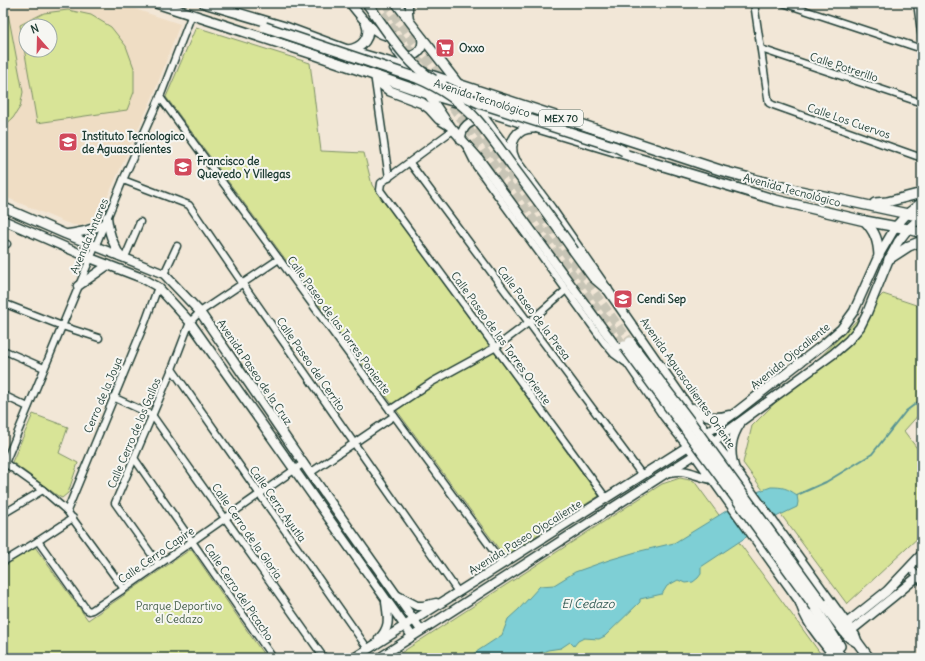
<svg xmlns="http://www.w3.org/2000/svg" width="925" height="661" viewBox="0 0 925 661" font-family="Delius,sans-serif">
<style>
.built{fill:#efddc4;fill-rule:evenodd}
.green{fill:#d8e497;stroke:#7c9066;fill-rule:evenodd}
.water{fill:#7ecfd5;stroke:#589595}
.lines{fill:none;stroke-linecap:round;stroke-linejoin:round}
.stream{stroke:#589595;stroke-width:2}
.primary-tunnel{stroke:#c8c5b6;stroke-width:9;stroke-dasharray:9 4.5;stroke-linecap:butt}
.street-casing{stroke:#1f3d34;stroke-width:9}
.secondary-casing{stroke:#1f3d34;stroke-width:11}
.primary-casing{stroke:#1f3d34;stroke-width:12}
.street{stroke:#f6f6f2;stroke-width:6}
.secondary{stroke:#f6f6f2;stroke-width:8}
.primary{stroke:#f6f6f2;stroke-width:9}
.primary-bridge-casing{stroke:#1f3d34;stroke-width:12;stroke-linecap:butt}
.primary-bridge{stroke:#f6f6f2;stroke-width:9}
.labels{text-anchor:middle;stroke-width:4;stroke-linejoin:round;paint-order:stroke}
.shield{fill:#f6f6f2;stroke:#60746d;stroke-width:1}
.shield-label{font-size:10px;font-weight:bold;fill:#1f3d34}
.poi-label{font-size:11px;font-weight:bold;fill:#1f3d34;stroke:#f6f6f2;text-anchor:start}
.street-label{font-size:11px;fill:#1f3d34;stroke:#f6f6f2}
.park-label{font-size:11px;fill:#445e48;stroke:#f6f6f2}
.water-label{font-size:12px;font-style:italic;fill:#325a54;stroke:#f6f6f2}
</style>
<rect width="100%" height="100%" fill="#f2e7d7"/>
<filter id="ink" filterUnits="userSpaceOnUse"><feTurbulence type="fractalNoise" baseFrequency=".025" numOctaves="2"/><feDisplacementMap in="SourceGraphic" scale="8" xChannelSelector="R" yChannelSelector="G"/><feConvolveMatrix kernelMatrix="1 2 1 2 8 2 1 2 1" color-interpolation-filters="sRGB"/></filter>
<g filter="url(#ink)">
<path class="built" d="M3,3H117L180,24L153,96L111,189L101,210L96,217L90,222L81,226L73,225L64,222L3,196ZM26,26H50V50H26Z"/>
<g class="green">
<path d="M3,3H6L23,92L20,107L13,118L3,127Z"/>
<path d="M68,10L91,15L111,27L126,46L134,68V92L127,110L85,116L37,123L20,25L44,13ZM26,26H50V50H26Z"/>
<path d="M196,27L310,63L321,151L364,153L372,185L599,496L504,556L166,97Z"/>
<path d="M883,294L922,307V411L904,431L922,455V534L847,604L743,463L752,426Z"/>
<path d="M33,414L68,427L59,453L78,463L68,493L62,498L58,496L12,462Z"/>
<path d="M680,478L694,481L820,653L813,658H393L662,484Z"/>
<path d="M35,547L88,620L191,549L266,658H3V566Z"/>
</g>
<path class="water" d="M771,487C783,487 787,488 797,495L798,502L797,507L778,516L701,567V574L698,578L693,582L685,583L678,580L667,586L662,594L640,599V602L605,636L599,639L584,638L578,641L574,646L570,642L561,648L548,650L540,653L533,658H467L502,635L508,619L519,609L540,586L554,585L575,572L609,560L636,552L674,543L757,492Z"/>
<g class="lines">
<path class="stream" d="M797,495L826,482L872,454L906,411L922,399"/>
<g class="primary-tunnel">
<path d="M374,3L428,74"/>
<path d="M385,3L442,81"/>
<path d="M444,95L624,346"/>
<path d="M461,107L630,342"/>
</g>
<g class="street-casing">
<g id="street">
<path d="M409,3V12L410,22"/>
<path d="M754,3L768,98L769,103L773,105L922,158"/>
<path d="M783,3L922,49"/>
<path d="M917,3L922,39"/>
<path d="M761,49L922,103"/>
<path d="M374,74L389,178"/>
<path d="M160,97L503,564"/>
<path d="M453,130L381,183L380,190L606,498"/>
<path d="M467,148L476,166L604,342L614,354L625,362"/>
<path d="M410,163L642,475"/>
<path d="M123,180L189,205L243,284L458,592"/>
<path d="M3,243L7,244"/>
<path d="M125,257L140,222"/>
<path d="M164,274L177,246"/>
<path d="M3,303L62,326L99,338"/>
<path d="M3,350L44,368"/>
<path d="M172,369L368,649"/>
<path d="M3,395L28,407"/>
<path d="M113,397L152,415L324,658"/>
<path d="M390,410L432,382L496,347L528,323L566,290"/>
<path d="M134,458L273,658"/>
<path d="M5,463L43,490L67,511L124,589"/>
<path d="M3,464L5,463L123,180L160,97L192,14"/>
<path d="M310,473L394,416"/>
<path d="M67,511L146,320L158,287"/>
<path d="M3,514L43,490"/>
<path d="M38,541L86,609L89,611L92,610L124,589L304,463"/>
<path d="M3,562L38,541L73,518"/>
<path d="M159,565L115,503L172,369L190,322L200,312L279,259"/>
<path d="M910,567L922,582"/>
</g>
</g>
<g class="secondary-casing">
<g id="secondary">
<path d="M350,3C361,16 370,31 387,36"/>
<path d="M396,3L411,23L460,86"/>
<path d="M394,47L428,94L449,125L479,159L628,363L664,416L695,455L800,602C805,623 822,640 835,658"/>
<path d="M403,56C415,58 424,51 422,38"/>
<path d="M476,107L551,208L686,403L707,433L735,469L855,635L858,643"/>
<path d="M461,140C461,127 470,119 482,121"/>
<path d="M3,207L65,234L164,274L200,312L310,473L421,630"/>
<path d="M107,217C109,234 112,241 120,256"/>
<path d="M3,220L90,258L142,278L158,287L190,322L412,636"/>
<path d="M68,234C82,232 92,230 105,223"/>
<path d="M78,286L108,265"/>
<path d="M693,408C703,417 716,419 729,415"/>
<path d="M704,435L735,413L825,343L841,329L854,311L879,255L896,226L908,213L922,202"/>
<path d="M710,444L833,354L848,341L860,327L867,313L889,259L898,242L908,229L922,216"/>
<path d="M734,466C729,451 732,436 740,424"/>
<path d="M670,472C687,468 697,477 712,479"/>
<path d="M398,596L417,606H423L436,603"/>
<path d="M843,626L887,591L922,554"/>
<path d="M847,634L893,597L922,573"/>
<path d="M379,639C391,626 388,618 386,602"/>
<path d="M354,658L693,443"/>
<path d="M379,658L699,452"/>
</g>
</g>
<g class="primary-casing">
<g id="primary">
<path d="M156,3L316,55L428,94L477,108L541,129L776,200L865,221L908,229L922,233"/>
<path d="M204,3L285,27L347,50L409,68L723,171L791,189L922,217"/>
<path d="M347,50C363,49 372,36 366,22"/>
<path d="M377,76L381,84L390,91L422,103L430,109L439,119L449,125"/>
<path d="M514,158C507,143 517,127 534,128"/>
<path d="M875,203L887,202L922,193"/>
<path d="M865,221C875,232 878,240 879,255"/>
<path d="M574,251L593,277L607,289"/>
<path d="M889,259L909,246L922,241"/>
<path d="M800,602L842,658"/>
<path d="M822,603L846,634L850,638L858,643L869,658"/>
<path d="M815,607L840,646"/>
</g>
</g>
<use href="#street" class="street"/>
<use href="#secondary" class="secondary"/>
<use href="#primary" class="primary"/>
<g class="primary-bridge-casing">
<g id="primary-bridge">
<path d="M367,3C385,28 407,65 434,80"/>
<path d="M265,27L417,78C439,87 461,102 477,120C490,135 501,151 512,166C533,194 554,222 574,251"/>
<path d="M444,87L479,103L616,147L624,151"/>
<path d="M630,342L689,420L822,603"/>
<path d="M624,346L716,471L815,607"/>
</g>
</g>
<use href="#primary-bridge" class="primary-bridge"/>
</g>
</g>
<defs>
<g id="supermarket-square" transform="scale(1)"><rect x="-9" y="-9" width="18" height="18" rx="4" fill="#d1495b" stroke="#f6f6f2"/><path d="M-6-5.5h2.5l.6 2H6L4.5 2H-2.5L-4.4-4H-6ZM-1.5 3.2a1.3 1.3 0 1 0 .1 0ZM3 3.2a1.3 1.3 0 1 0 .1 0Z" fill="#fff"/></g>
<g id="university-square" transform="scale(1)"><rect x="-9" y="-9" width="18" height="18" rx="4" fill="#d1495b" stroke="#f6f6f2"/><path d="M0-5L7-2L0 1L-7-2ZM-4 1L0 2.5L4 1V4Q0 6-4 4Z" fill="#fff"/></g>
<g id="school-square" transform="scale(1)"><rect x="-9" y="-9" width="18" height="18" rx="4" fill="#d1495b" stroke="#f6f6f2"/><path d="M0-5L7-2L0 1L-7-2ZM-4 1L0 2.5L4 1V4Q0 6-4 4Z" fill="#fff"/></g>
</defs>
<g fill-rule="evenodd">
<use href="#supermarket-square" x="445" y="48"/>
<use href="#university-square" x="68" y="142"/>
<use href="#school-square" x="183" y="167"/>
<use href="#school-square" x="623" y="299"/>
</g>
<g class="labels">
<rect class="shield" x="539" y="110" width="44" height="16" rx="3"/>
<g class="shield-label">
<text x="561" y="122">MEX 70</text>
</g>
<g class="poi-label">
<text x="459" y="52">Oxxo</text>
<text x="82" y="140">Instituto Tecnologico<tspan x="82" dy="13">de Aguascalientes</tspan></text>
<text x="197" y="165">Francisco de<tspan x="197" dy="13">Quevedo Y Villegas</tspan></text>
<text x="637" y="303">Cendi Sep</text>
</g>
<g class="street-label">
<text transform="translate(844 67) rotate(18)" y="4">Calle Potrerillo</text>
<text transform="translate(482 98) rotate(18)" y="4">Avenida Tecnológico</text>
<text transform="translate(849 121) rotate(19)" y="4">Calle Los Cuervos</text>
<text transform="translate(792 190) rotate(15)" y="4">Avenida Tecnológico</text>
<text transform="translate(89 236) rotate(-67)" y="4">Avenida Antares</text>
<text transform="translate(534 313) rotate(53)" y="4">Calle Paseo de la Presa</text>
<text transform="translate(339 325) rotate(54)" y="4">Calle Paseo de las Torres Poniente</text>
<text transform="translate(501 338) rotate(54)" y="4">Calle Paseo de las Torres Oriente</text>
<text transform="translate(790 356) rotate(-39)" y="4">Avenida Ojocaliente</text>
<text transform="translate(311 364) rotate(55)" y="4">Calle Paseo del Cerrito</text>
<text transform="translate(255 372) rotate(56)" y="4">Avenida Paseo de la Cruz</text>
<text transform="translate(688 383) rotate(55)" y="4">Avenida Aguascalientes Oriente</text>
<text transform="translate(103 395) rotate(-67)" y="4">Cerro de la Joya</text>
<text transform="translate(134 433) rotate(-67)" y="4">Calle Cerro de los Gallos</text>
<text transform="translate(278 504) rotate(55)" y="4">Calle Cerro Ayutla</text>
<text transform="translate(247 531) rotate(55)" y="4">Calle Cerro de la Gloria</text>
<text transform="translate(525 537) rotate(-32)" y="4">Avenida Paseo Ojocaliente</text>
<text transform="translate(156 555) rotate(-35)" y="4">Calle Cerro Capire</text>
<text transform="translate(239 592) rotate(56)" y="4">Calle Cerro del Picacho</text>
</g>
<g class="park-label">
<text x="179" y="610">Parque Deportivo<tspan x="179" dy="13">el Cedazo</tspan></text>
</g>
<g class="water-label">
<text x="588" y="608">El Cedazo</text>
</g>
</g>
<rect width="925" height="661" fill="none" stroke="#f6f6f2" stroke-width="16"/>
<rect x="8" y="8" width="909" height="645" fill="none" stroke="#1f3d34" stroke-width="1.5" filter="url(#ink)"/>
<g transform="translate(38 38) rotate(340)"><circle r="19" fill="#f6f6f2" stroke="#a0aca6"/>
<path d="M0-3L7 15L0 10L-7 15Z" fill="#d1495b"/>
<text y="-6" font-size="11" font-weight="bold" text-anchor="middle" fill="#1f3d34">N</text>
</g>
</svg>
